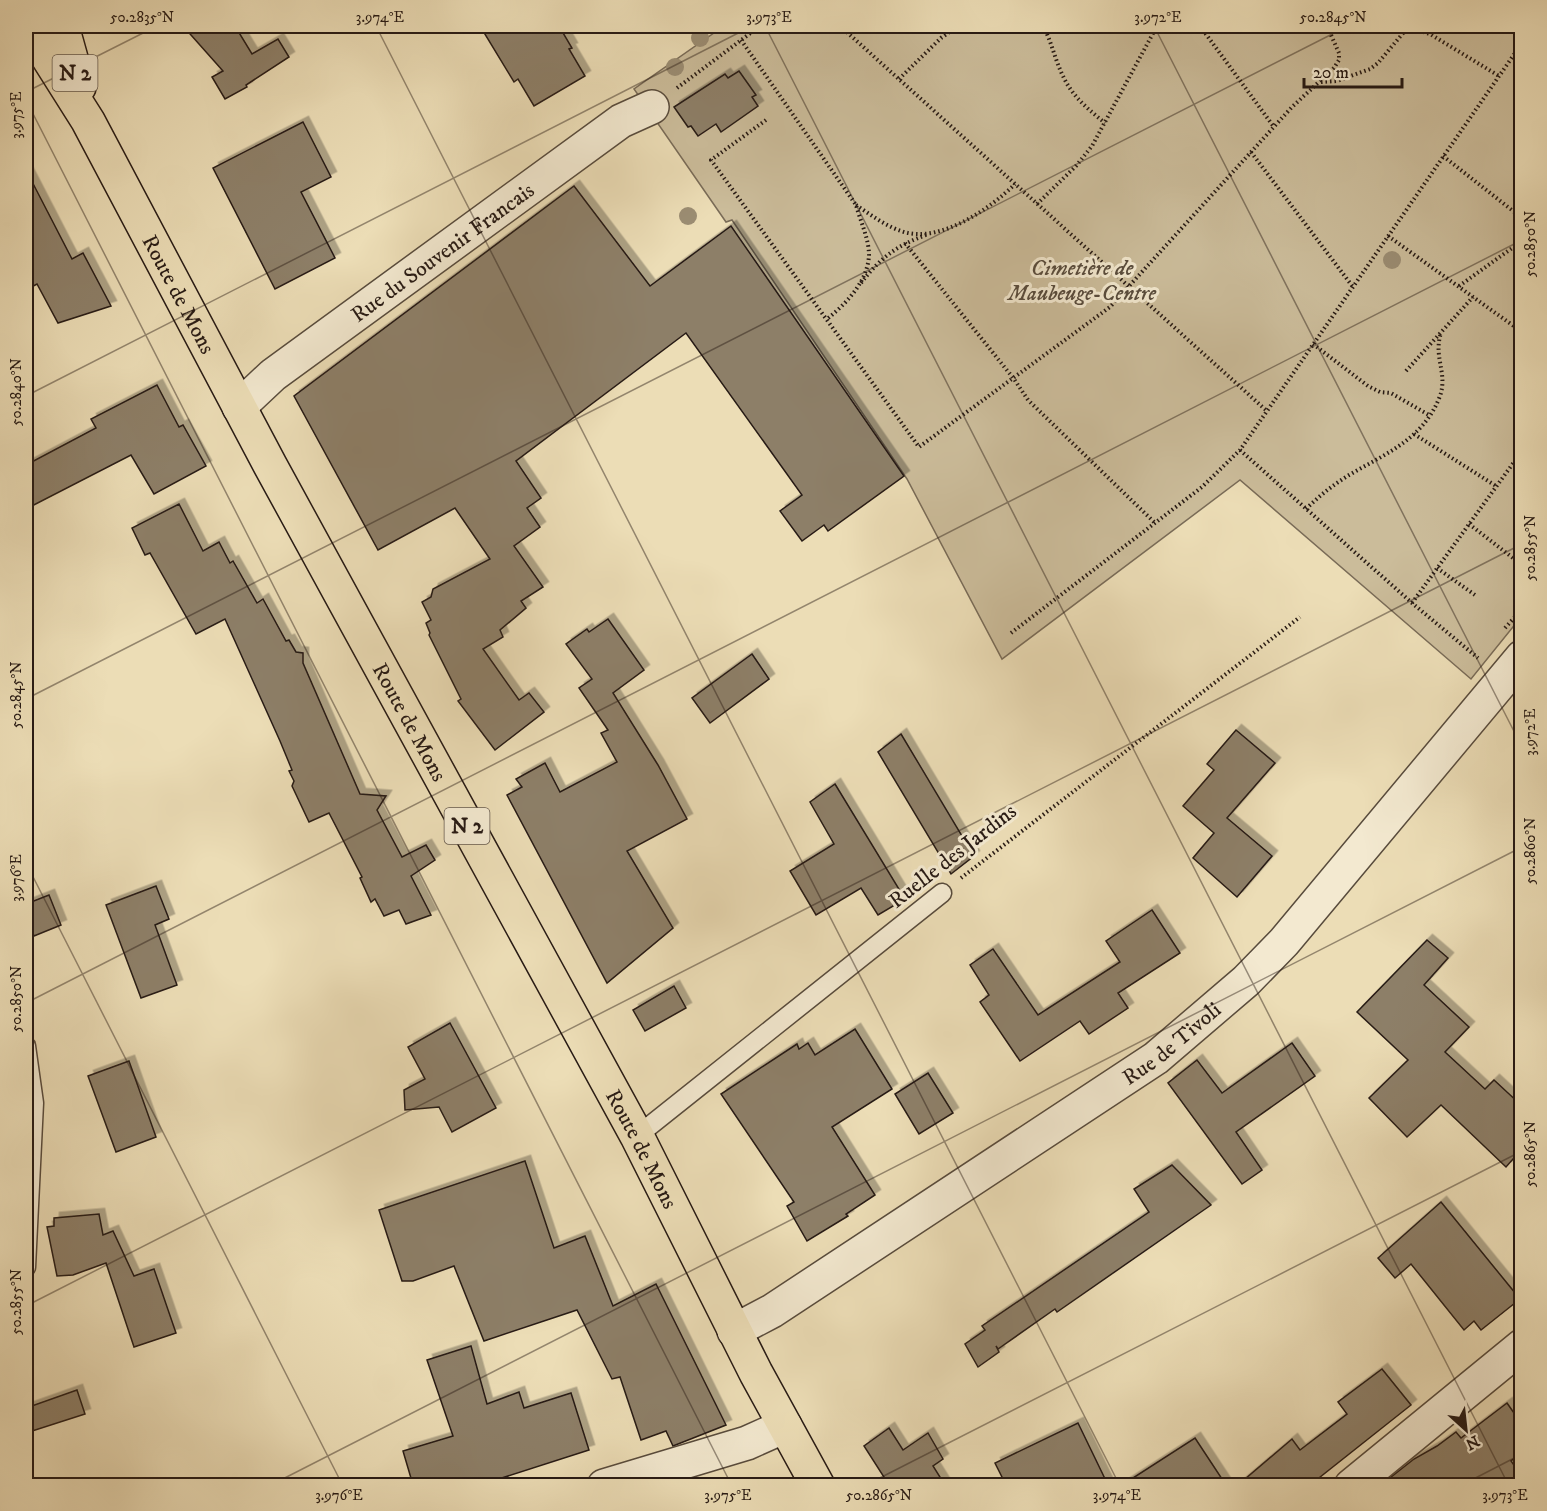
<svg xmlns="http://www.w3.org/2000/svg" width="1547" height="1511" viewBox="0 0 1547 1511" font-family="'IM FELL DW Pica',serif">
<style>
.green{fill:#cbbc9a;stroke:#796b57;stroke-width:1.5}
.building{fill:#8d7f68;stroke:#271a14;stroke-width:1.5;filter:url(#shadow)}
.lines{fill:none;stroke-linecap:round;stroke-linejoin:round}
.service-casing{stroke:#584b3c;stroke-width:21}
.minor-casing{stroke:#584b3c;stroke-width:36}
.primary-casing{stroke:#271a14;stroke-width:36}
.path{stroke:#271a14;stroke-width:4;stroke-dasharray:1.5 3;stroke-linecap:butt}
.service{stroke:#f3e9d0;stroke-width:18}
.minor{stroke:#f3e9d0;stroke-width:33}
.primary{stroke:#ecddb6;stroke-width:33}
.tree{fill:#9b8d73}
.ticks{fill:none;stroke:#271a14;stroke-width:1.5;stroke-opacity:0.45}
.labels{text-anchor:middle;stroke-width:6;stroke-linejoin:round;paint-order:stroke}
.shield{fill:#f3e9d0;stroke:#64584c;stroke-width:1.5}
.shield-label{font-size:21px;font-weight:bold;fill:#271a14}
.street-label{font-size:22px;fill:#271a14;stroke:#f3e9d0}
.park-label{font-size:22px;font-style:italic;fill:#584b3c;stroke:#f3e9d0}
.neatline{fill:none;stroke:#271a14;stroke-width:2}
.ticks-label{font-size:15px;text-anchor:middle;fill:#271a14}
</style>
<defs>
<filter id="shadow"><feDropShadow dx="5.5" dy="-5.5" stdDeviation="0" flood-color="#0004"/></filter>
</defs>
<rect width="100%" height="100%" fill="#ecddb6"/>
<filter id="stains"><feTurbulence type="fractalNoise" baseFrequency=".00333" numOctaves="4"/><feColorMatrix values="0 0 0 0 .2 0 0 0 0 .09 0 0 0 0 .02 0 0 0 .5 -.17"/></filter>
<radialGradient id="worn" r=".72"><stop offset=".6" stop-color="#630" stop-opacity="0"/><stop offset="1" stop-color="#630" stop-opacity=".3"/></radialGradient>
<path class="green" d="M724,26H1521V617L1471,679L1240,480L1002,659L907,479L732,220L726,222L634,89Z"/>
<g class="building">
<path d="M183,26H235L252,54L278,39L289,57L246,85L247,87L225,99L212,77L223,71Z"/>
<path d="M480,26H559L572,48L569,49L585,76L534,106L518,79L514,82Z"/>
<path d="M739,71L756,95L752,97L758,106L721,132L716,124L698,136L691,126L688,127L674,107L725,74L728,78Z"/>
<path d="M303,122L331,177L301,192L335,258L275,289L213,168Z"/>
<path d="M26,170L72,259L83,253L111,306L58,323L37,284L26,290Z"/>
<path d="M574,186L650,286L731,226L904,476L828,531L824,525L802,541L780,511L802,495L686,333L516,461L541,498L527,508L540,527L514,546L543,587L521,601L526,608L500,630L503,637L483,649L519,700L529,693L544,712L495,750L458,701L461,699L429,635L430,633L426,623L431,620L422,602L431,597L433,589L490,559L455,508L378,550L294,396Z"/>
<path d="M157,385L179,427L183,425L206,466L154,494L131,455L26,509V465L96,428L91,419Z"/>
<path d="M179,504L203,551L219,542L230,563L233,561L257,603L263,599L286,641L289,640L296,652L303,653V663L360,794L386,796L377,810L402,857L426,845L435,860L411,876L431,915L406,924L399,910L384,916L375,899L371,902L360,878L362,877L329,813L309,822L292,786L294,781L289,771L292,770L280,741L225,619L196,634L150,553L145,555L132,528Z"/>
<path d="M608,619L644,670L613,693L658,765L687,819L627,851L673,928L607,983L507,795L522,787L516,779L545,763L560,792L617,762L601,733L608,730L579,688L592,679L566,644L587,629L589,632Z"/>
<path d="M752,654L769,679L710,723L692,698Z"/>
<path d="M1236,730L1275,763L1227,818L1272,856L1237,897L1193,858L1214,833L1183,806L1214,770L1207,764Z"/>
<path d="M901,734L974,856L951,874L878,752Z"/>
<path d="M835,784L905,899L878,915L861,888L816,915L790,871L834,844L810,802Z"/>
<path d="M156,886L169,919L155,925L177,985L141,998L106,905Z"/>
<path d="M49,895L61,925L34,936L26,916V904Z"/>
<path d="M1152,910L1180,953L1118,993L1128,1008L1089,1034L1080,1021L1020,1061L980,1002L989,995L970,965L993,949L1038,1015L1120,962L1106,941Z"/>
<path d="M1427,940L1448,958L1424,985L1469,1027L1445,1052L1485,1089L1494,1080L1521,1105V1150L1506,1167L1441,1105L1407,1137L1369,1098L1408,1060L1357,1012Z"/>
<path d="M674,986L686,1008L645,1031L633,1010Z"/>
<path d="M450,1023L496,1108L452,1132L439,1107L405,1110L404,1090L425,1079L408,1047Z"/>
<path d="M855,1029L892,1089L832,1127L875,1195L846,1214L848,1216L807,1241L787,1206L794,1202L721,1094L797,1044L799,1049L808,1043L815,1055Z"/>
<path d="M1292,1043L1315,1076L1236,1132L1262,1170L1242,1184L1168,1083L1197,1060L1222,1093Z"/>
<path d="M129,1061L156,1137L116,1152L88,1076Z"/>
<path d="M928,1073L953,1113L919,1134L895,1094Z"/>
<path d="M525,1161L554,1248L585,1236L613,1306L656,1284L726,1425L673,1446L666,1431L641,1440L620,1377L612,1379L577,1310L484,1341L454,1266L413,1281H402L379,1210Z"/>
<path d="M1172,1165L1211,1205L1057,1312L1055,1309L998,1349L996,1346L999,1352L978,1367L965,1344L985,1330L982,1326L1149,1212L1134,1189Z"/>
<path d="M1441,1202L1520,1299L1481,1330L1474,1321L1464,1330L1411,1264L1395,1278L1378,1258Z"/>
<path d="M99,1214L103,1235L113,1231L134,1276L154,1269L176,1333L134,1347L106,1263L73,1275L57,1276L47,1227L54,1226V1218Z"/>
<path d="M471,1346L487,1404L519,1392L524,1408L571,1393L589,1450L480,1485H413L403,1451L453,1436L427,1360Z"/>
<path d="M1382,1369L1411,1405L1310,1485H1238L1292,1439L1300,1450L1347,1414L1338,1402Z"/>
<path d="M77,1390L85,1414L26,1433V1408Z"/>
<path d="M1507,1403L1521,1423V1453L1511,1461L1521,1475V1485H1381L1414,1459L1437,1446L1456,1432L1461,1438Z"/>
<path d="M1078,1423L1108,1485H1006L995,1463Z"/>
<path d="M889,1428L903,1450L928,1433L943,1459L933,1466L945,1485H889L864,1446Z"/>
<path d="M1195,1438L1226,1485H1122Z"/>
</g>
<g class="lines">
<g class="service-casing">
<g id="service">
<path d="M26,1046L34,1103L26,1267"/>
<path d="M637,1136L942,893"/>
</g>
</g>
<g class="minor-casing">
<g id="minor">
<path id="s1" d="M239,407L273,375L621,121L652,107"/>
<path id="s2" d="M734,1331L772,1311L1156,1058L1246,981L1284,942L1522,657"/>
<path d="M604,1486L747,1443L785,1426"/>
<path d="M1351,1486L1522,1346"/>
</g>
</g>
<g class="primary-casing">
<g id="primary">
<path id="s3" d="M28,26L88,121L270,465L637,1136L756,1373L818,1486"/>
<path d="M62,26L79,87"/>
</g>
</g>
<g class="path">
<path d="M840,26L1267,411"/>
<path d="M1043,26C1052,42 1055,61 1064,78C1073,97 1089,110 1105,123"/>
<path d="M1200,26L1274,127"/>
<path d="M1506,26L1522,36"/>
<path d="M741,40L856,205C860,220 869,239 869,255C868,281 846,304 827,319"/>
<path d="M899,79L941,38L958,26"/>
<path d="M1321,82L1337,81L1370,69L1378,63L1404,32L1413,29L1430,34L1499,76"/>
<path d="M677,88L760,26"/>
<path d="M766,120L711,160L919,447L1110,307L1292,107L1334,68L1339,60V53L1327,26"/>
<path d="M1251,152L1353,287"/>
<path d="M1443,156L1522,218"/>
<path d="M1037,204L1076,166L1092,146L1157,26"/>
<path d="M856,205C871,215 887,227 904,232C941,243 991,208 1015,184"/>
<path d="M1388,236L1522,332"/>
<path d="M905,243L1014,379L1028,400L1154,522"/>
<path d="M861,283C881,257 897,245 929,234"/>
<path d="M1459,286L1522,241"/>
<path d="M1313,344L1368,386L1380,392L1391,393L1429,415"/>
<path d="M1406,371L1473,297"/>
<path d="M1414,434L1496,486"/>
<path d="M1240,450L1412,603L1478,658"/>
<path d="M1306,509C1319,496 1333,485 1349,475C1385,454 1424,439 1440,396C1448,373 1433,357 1441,333"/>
<path d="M1469,524L1522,565"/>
<path d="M1437,568L1475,595"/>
<path d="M1412,603L1522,451"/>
<path d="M1505,628L1522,609"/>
<path d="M1011,633L1202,487L1240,450L1522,43"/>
<path d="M961,878L1300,617"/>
</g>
<use href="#service" class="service"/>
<use href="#minor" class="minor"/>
<use href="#primary" class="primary"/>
</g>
<g class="tree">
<circle cx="700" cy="38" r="9"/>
<circle cx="675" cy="67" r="9"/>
<circle cx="688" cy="216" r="9"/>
<circle cx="1392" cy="260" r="9"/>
</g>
<path class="ticks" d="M376,26L1120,1486M765,26L1509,1486M1154,26L1522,747M26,92L157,26M26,100L732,1486M26,396L752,26M26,699L1348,26M26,863L343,1486M26,1003L1522,240M26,1306L1522,544M269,1486L1522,847M864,1486L1522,1151M1460,1486L1522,1454"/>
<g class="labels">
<g class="shield">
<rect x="52.5" y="55" width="45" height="36" rx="4.5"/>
<rect x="444.5" y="808" width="45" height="36" rx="4.5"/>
</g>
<g class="shield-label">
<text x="75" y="80">N 2</text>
<text x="467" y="833">N 2</text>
</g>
<g class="street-label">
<text dy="8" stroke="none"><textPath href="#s1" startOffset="256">Rue du Souvenir Francais</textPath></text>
<text dy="8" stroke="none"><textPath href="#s3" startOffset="308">Route de Mons</textPath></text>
<text dy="8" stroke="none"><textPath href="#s3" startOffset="794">Route de Mons</textPath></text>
<text transform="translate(952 855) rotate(-38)" y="8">Ruelle des Jardins</text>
<text dy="8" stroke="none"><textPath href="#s2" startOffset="524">Rue de Tivoli</textPath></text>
<text dy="8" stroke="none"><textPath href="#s3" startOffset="1280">Route de Mons</textPath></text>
</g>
<g class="park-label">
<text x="1082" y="275">Cimetière de<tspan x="1082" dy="25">Maubeuge-Centre</tspan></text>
</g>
</g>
<rect width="1547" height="1511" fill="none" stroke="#ecddb6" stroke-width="66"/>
<g transform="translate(1466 1430) rotate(153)" stroke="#f3e9d0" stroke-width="4.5" paint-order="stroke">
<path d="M0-4.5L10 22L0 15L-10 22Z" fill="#271a14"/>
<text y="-9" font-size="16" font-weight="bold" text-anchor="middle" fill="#271a14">N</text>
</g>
<path d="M1304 78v9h98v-9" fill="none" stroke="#271a14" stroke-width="3"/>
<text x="1313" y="78" font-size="18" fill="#271a14" stroke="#f3e9d0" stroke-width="4.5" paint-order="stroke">20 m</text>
<rect x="33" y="33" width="1481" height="1445" class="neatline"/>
<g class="ticks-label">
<text x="142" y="22">50.2835°N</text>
<text x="380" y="22">3.974°E</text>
<text x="769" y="22">3.973°E</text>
<text x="1158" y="22">3.972°E</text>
<text x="1333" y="22">50.2845°N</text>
<text transform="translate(16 115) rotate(-90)" y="5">3.975°E</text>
<text transform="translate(1530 244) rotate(-90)" y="5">50.2850°N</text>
<text transform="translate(16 392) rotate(-90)" y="5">50.2840°N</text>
<text transform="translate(1530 548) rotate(-90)" y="5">50.2855°N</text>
<text transform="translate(16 695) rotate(-90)" y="5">50.2845°N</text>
<text transform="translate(1530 732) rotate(-90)" y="5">3.972°E</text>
<text transform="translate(1530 851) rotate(-90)" y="5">50.2860°N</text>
<text transform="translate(16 878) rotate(-90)" y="5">3.976°E</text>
<text transform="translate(16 999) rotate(-90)" y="5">50.2850°N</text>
<text transform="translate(1530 1154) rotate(-90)" y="5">50.2865°N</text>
<text transform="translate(16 1302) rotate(-90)" y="5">50.2855°N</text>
<text x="339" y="1500">3.976°E</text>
<text x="728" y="1500">3.975°E</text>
<text x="879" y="1500">50.2865°N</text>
<text x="1117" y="1500">3.974°E</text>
<text x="1505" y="1500">3.973°E</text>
</g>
<rect width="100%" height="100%" filter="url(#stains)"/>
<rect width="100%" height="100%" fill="url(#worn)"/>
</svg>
